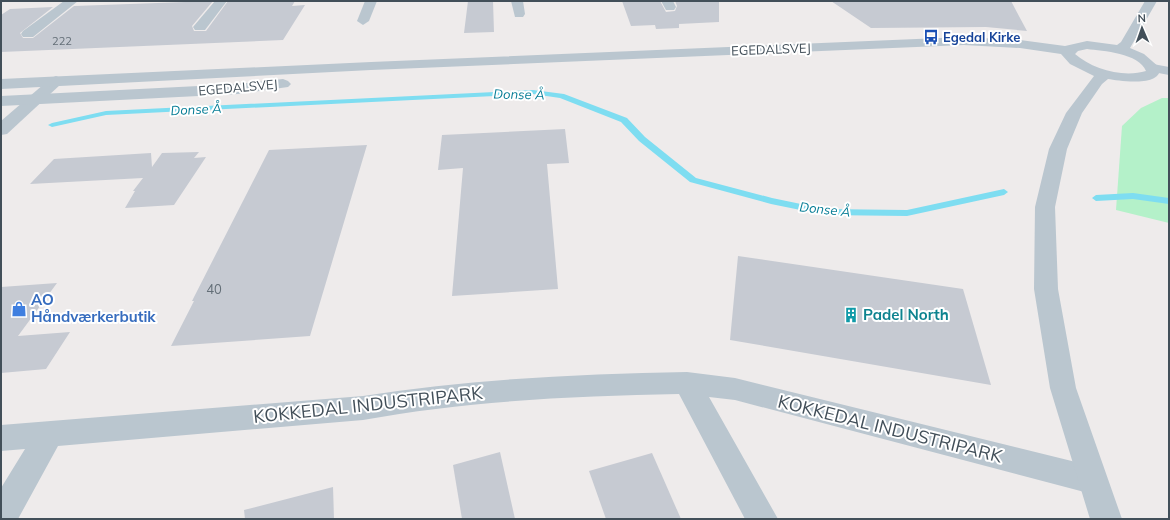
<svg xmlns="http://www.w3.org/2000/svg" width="1170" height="520" viewBox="0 0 1170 520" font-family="Mulish,sans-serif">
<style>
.green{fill:#b4f1c9}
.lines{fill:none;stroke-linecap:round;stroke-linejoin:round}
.stream{fill:#7eddf1;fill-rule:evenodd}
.building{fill:#c6cad2}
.minor{fill:#bac6cf;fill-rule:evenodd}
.tertiary{fill:#bac6cf;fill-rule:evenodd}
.labels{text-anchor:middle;stroke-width:4;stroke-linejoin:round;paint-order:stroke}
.far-number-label{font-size:11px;fill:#636e77}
.far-transit-label{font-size:13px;font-weight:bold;fill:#164399;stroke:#fff;text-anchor:start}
.far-street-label{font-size:13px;fill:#424f59;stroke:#fff}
.far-water-label{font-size:13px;font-style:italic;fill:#057c95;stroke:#fff}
.number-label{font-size:13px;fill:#636e77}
.shop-label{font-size:15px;font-weight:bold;fill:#366cbe;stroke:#fff;text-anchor:start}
.culture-label{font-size:15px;font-weight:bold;fill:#0d838f;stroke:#fff;text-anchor:start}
.near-street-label{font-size:18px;fill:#424f59;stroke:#fff}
</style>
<rect width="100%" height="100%" fill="#eeebeb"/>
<path class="green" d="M1162,98H1169V223L1116,210L1122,126L1141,108Z"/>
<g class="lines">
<g class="stream">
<path d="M533,90L564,94L627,118L645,137L696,178L772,198L825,209L907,210L1004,189L1008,192L1004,195L907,216L825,215L771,204L690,182L639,141L621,122L560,98L533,94L106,115L52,127L48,125L52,123L106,111Z"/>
<path d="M1133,193L1169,198V204L1133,199L1096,201L1092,198L1096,195Z"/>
</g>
</g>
<g class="building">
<path d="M213,1L192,26L194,31H206L228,1H295L292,6L305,5L283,40L1,52V15L10,9L53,7L20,33L23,38H33L74,6Z"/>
<path d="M468,1H493L494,32L464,33Z"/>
<path d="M622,1H660L666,12L675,11L677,6L675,1H719V22L679,24V28L656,29L655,25L631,26Z"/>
<path d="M831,1H1011L1027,31L986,27L871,28Z"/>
<path d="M565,129L569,163L547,164L558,289L452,296L463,168L438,170L442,135Z"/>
<path d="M367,145L310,336L171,346L194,301H192L269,150Z"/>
<path d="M199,152L194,158L206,157L174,205L125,208L135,191H133L143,178L30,184L54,159L151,153L152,167L162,153Z"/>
<path d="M738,256L963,289L991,385L730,340Z"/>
<path d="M57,283L18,336L70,332L46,369L1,373V287Z"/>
<path d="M500,452L515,519H462L453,465Z"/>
<path d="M652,453L681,519H606L589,471Z"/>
<path d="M333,487L334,519H245L244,510Z"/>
</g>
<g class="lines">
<g class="minor">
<path d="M64,1H78L33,37H23L21,34L23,31Z"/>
<path d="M215,1H227L205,30H195L193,27Z"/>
<path d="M365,1H377L369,21L363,25L357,21Z"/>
<path d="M511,1H523L525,14L523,17H515Z"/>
<path d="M661,1H673L676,7L674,10H666Z"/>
<path d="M1153,64L1169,67V75L1148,71L1146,68L1148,65Z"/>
<path d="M56,76L61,78L64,81L61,84L7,134L1,135V121L51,78Z"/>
<path d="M687,372L735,378L1092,466L1103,470L1107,480L1103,490L1092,494L735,400L709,397L778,519H745L679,394C574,396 466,401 363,420L58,446L18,519H1V488L25,449L1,451V425L363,396C470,379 579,374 687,372Z"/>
</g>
<g class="tertiary">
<path d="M1145,1H1157L1130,48L1144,54L1160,68C1161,87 1120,81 1108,79L1102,84L1082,113L1067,149L1055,207L1058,289L1076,388L1122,519H1090L1050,388L1034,289L1035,207L1049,149L1066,113L1094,76L1070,64L1061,54L1020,48L964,45L371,70L1,89V79L371,62L964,37L1020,40L1065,46L1087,41L1117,45L1121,42ZM1087,49C1103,51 1139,53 1146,71C1123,78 1092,69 1075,54L1078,51Z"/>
<path d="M283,79L288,81L291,84L288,87L238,94L1,106V96L238,84Z"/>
</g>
</g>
<defs>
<g id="bus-bare" transform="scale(1.2)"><path d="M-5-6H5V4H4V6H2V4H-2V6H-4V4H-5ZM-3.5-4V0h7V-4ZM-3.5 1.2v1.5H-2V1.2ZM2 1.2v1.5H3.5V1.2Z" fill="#1a4fb4" stroke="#fff" stroke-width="2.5" paint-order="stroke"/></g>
<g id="shop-bare" transform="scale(1.2)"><path d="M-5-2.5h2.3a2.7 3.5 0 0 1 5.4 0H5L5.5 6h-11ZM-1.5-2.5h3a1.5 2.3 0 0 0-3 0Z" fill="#3f7fe0" stroke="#fff" stroke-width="2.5" paint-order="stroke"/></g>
<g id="building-bare" transform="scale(1.2)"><path d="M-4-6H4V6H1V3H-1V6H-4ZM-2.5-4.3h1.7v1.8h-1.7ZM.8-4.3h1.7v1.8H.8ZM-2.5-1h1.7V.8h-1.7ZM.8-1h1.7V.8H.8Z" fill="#0f9aa8" stroke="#fff" stroke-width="2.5" paint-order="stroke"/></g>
</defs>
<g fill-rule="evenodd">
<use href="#bus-bare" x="931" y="37"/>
<use href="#shop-bare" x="19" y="309"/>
<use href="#building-bare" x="851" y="315"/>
</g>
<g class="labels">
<g class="far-number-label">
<text x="62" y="45">222</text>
</g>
<g class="far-transit-label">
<text x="943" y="42">Egedal Kirke</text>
</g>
<g class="far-street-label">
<text transform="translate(771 49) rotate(-2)" y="5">EGEDALSVEJ</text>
<text transform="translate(238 87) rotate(-5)" y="5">EGEDALSVEJ</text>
</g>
<g class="far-water-label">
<text transform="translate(519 94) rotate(1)" y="5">Donse Å</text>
<text transform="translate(196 109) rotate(-3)" y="5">Donse Å</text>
<text transform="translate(825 209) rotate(6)" y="5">Donse Å</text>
</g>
<g class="number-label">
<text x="214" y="294">40</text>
</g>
<g class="shop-label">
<text x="31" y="305">AO<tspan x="31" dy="17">Håndværkerbutik</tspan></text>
</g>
<g class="culture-label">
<text x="863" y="320">Padel North</text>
</g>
<g class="near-street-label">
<text transform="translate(368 405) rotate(-6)" y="6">KOKKEDAL INDUSTRIPARK</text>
<text transform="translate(890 429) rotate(14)" y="6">KOKKEDAL INDUSTRIPARK</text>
</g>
</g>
<rect width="1170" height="520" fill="none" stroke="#424f59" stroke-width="4"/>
<g transform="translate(1142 28) rotate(358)" stroke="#ffffff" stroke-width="3" paint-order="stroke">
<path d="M0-3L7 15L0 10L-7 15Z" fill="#424f59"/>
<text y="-6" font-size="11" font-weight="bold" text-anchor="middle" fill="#424f59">N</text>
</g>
</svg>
